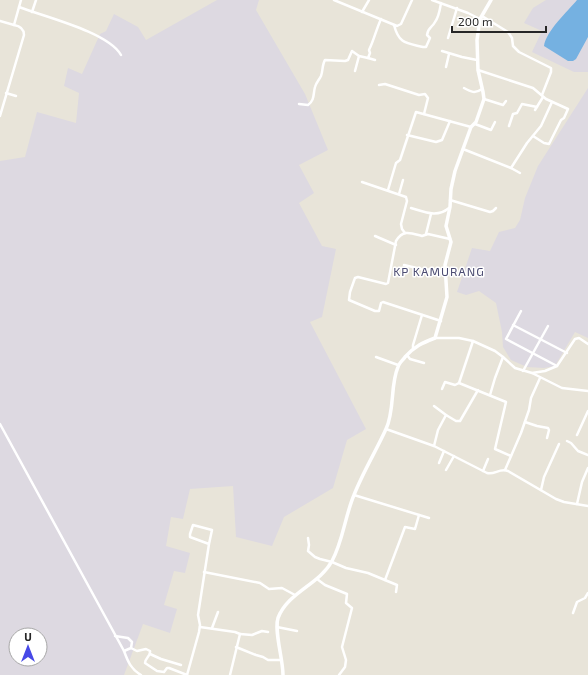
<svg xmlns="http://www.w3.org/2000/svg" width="588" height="675" viewBox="0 0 588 675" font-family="'Exo 2',sans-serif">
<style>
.industrial{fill:#ddd9e1;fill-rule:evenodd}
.water{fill:#75b1e1}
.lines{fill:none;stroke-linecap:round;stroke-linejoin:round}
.street{stroke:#fff;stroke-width:2.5}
.secondary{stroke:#fff;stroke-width:3.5}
.labels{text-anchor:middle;stroke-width:3;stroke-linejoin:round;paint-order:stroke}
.neighbourhood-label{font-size:12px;letter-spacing:1px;fill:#4c4c72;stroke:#fff}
</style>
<rect width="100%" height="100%" fill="#e8e4d9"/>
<g class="industrial">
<path d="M217,0H259L256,10L305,94L328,150L299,165L314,193L299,203L322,246L336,249L322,317L310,322L366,429L347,440L333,488L284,517L272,546L236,537L233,486L190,489L183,519L171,517L166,546L190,553L185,573L174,571L164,605L177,609L170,633L143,624L124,675H0V161L25,157L37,112L76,123L79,93L64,86L68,68L82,74L100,34L106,31L114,14L138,27L146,40ZM16,635H40V659H16Z"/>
<path d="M546,0H588V72H574L532,52L542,31L524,23L533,8Z"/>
<path d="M588,88V338L575,332L555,366L544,368L527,367L511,360L503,347L502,332L496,303L479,291L466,295L457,292L472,248L490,251L499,232L515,228L520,220L525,198L538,166Z"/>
</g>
<path class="water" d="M577,0H588V37L576,59L573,61H568L544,46C546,31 568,11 577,0Z"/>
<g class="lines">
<g class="street">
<path d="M334,0L397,26L401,24L412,0"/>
<path d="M432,0L468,13L480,19"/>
<path d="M19,7C45,17 108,32 121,55"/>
<path d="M32,12L36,0"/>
<path d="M362,12L369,0"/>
<path d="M482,16L508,32L512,38L513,46L519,52L551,68V72L542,95"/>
<path d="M0,21L14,25"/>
<path d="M394,25C399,44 406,43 423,47H426L430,38L427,35C428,27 432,28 435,22C439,17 440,9 441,3"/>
<path d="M448,38L457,8"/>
<path d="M442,51L462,57L477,60"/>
<path d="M375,60L368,58L370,53L369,50C374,40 376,30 381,19"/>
<path d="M446,67L449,54"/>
<path d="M478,70L533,88L546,99L568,109L564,118L561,120L549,144L544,143L533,136"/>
<path d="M355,71L359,56"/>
<path d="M379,85L385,84L419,95L425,94L428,98L424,114"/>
<path d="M464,88C471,92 475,94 482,89"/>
<path d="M6,93L16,96"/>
<path d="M484,99L503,105L506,101"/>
<path d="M299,104L308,105C315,100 313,94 315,87C316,83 319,80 321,76C323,71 322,65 325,60L345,61L348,60L352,51L359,56L368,58"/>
<path d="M535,110L543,97"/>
<path d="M0,116L24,35C24,29 20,26 14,25L21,0"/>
<path d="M475,124L491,130L495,122"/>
<path d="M509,126L513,114L517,113L522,104L537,107"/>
<path d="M407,135L436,142L442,140L450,121"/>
<path d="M463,149L511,168L527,143L541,126L552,102"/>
<path d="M511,168L520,173"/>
<path d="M362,182L406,197L407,201L401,224L402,229L405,233"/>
<path d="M388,190L396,163L400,160L416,112L471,127"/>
<path d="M399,194L403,180"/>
<path d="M450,200L490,212L493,211L496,208"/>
<path d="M411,208C425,212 437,218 449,208"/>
<path d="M426,234L431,214"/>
<path d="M375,236L396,245"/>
<path d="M404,265L425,270L432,269L445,272"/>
<path d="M521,311L506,339L557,366"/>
<path d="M441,321L383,302L381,303L379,311H375L349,300L350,292L355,278L358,277L386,284L388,283L396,241C403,229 411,233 422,236L428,234L450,239"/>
<path d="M513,325L567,353"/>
<path d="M435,338H459L473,341L495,351L503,357L515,368L532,373L545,371L557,366L575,339L579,338L588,344"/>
<path d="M473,341L459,383L506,402L495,449L511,456"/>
<path d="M413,348V345L422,315"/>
<path d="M407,355L410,359L424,363"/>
<path d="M376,357L398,365"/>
<path d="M523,371L548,326"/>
<path d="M532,373L562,388L588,391"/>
<path d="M442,389L445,382L455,385L459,383"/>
<path d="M490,395L495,378L503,357"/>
<path d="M434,406L446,415"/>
<path d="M525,422L537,426L548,428L549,430L547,438"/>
<path d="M0,424L124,651C128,662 131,669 141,675"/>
<path d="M386,429L434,446L487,473C495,475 499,468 508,471L556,499L564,502L588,506"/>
<path d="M577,435L588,411"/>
<path d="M567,441L571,443L578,451L588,455"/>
<path d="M434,446L438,430L446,415L456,421H460L478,390"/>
<path d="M439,463L444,451"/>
<path d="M446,470L454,456"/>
<path d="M505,470L521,433L529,410L531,398L540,378"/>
<path d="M483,471L488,459"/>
<path d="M541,490L544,477L559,444"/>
<path d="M354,495L429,518"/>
<path d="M577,504L582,482L588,468"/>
<path d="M308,538L309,545L308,551L315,557L320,559L332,562L346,568L368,573L397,585L396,592"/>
<path d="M204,572L260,583L269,589L282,588L295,595"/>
<path d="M317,579L325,585L347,594L346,603L352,608L342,647L346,660L345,667L339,675"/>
<path d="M385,580L405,527L415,529L419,515"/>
<path d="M573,613L577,602L585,598L588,593"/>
<path d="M200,627L235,632L240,634L230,675"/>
<path d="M277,627L297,631"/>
<path d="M212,628L218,612"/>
<path d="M240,634L252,635L262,631L268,632"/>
<path d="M115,636L128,638L132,642L131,648L124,651"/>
<path d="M236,647L256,655L263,657L268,660H281"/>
<path d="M131,648L137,651L146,649L150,651C151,656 145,658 145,663L157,671L164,672L167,668H169L187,675"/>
<path d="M150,654L161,659L181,665"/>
<path d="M187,675L199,632L200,625L198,615L209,544L190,537V534L193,525L212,530L209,544"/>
</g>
<path class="secondary" d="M283,675C283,659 274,631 278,618C288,592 319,585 332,561C343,541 345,516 354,495C363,472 376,451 386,429C395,410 390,385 398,367C399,363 403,360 405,357C415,346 422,343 435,338L447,297L445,265L451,242L446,226L450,207L451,189L455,171L471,127L476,122L484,99L483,92L478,70L477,40L480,19L491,0"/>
</g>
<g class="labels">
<g class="neighbourhood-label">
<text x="439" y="276">KP KAMURANG</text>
</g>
</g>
<g transform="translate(28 647)"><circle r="19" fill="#ffffff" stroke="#a8a8a8"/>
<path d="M0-3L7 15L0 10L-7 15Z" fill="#4749e7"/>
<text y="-6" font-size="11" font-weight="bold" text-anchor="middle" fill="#262626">U</text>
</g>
<path d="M452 26v6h94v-6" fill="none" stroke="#262626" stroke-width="2"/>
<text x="458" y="26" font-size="12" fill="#262626" stroke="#ffffff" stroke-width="3" paint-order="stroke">200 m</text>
</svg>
